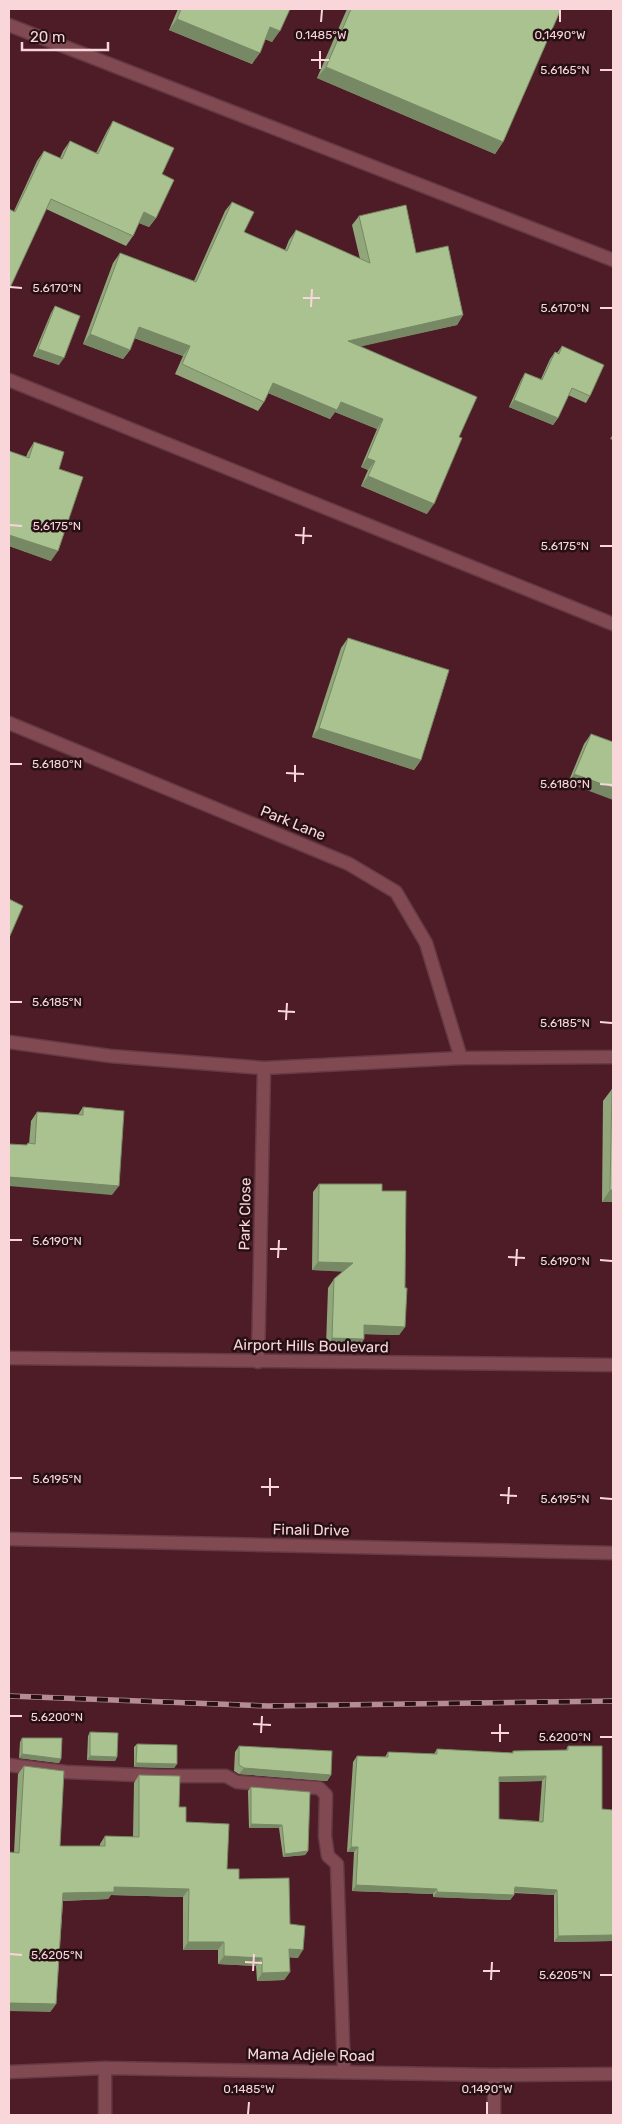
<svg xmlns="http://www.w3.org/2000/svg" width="622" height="2124" viewBox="0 0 622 2124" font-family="Rubik,sans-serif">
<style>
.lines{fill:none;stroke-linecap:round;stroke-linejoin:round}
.minor-casing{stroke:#653a45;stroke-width:15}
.minor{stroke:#814a53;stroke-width:12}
.rail-casing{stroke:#b48c93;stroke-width:5.5}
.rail{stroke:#261014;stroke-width:4;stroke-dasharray:11;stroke-linecap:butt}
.wall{fill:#91a77b;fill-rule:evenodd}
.shaded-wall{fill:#768864}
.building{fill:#a9c28f;stroke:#768864;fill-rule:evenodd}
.ticks{fill:none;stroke:#f8d6da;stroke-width:2}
.labels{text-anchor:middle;stroke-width:5;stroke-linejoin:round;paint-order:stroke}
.street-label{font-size:15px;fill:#f8d6da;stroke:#261014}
.ticks-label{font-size:12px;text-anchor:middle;fill:#f8d6da;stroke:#261014;stroke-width:5;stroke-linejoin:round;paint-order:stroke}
</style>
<rect width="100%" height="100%" fill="#4e1c27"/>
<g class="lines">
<g class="minor-casing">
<g id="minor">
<path d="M9,25L613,260"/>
<path d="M9,380L613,624"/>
<path d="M9,723L349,864L396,892L426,943L461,1058"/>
<path d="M9,1042L110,1056L264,1068L461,1058L613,1057"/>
<path d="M9,1358L613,1365"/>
<path d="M258,1362L264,1068"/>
<path d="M9,1539L613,1553"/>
<path d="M9,1765L66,1772L158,1776H226L237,1782L319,1788L326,1795L325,1836L328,1856L337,1864L344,2072"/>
<path d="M9,2072L105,2068L494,2075L613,2074"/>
<path d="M494,2075V2115"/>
<path d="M105,2115V2068"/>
</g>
</g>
<use href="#minor" class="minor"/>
<g class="rail-casing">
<path id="rail" d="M9,1696L268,1706L613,1701"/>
</g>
<use href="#rail" class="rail"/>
</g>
<g class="wall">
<path d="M178,9H290L272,42L265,39L252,64L169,30Z"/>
<path d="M347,9H561L503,142L495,154L317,78Z"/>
<path d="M113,121L162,174L156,218L149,227L139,223L133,236L126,246L46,209L9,290L14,211L37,161L44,151L60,158L63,151L70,141L96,153L107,131Z"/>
<path d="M232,202L244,232L285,250L289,240L296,230L360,259L352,225L359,216L416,253L463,315L457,325L360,346L427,514L361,486L368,470L361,467L377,429L335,412L330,419L268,393L264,402L258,411L175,374L183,356L134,338L130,350L123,359L83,344L113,263L120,253L194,281L225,211Z"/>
<path d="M55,306L59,365L33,356L51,313Z"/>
<path d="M562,346L590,396L586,403L568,395L558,418L553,425L509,407L521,380L525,373L541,379L550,359L555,352L557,353Z"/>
<path d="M34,442L59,469L51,561L9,546V451L26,457L28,452Z"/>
<path d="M348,638L421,760L414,770L312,737L341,648Z"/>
<path d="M591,734L613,742L568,783L584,744Z"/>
<path d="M612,1089H613V1202H602L603,1101Z"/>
<path d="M83,1107L112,1195L26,1145L28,1143L29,1144L31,1121L37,1112L78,1115Z"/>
<path d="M319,1184L382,1191L405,1288V1327L399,1335L364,1334V1339L358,1348L326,1346L328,1288L334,1279L343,1271L312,1270L313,1192Z"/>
<path d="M90,1732L117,1757L115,1761L87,1760L88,1736Z"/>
<path d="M22,1738L61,1759L59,1763L19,1758L20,1742Z"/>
<path d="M137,1744L177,1764L174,1768L134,1767V1747Z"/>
<path d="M239,1746L331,1775L327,1781L239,1774L234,1771L235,1752Z"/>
<path d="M568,1746L602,1809L613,1941L554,1942V1895L514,1893V1895L510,1900L433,1897V1894L352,1891L354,1852H347L353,1762L357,1756L385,1757L388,1752L434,1754L437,1749L512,1753L513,1751L566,1750ZM542,1781L539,1821L499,1819V1782Z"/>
<path d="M24,1766L60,1846H100V1844L105,1836L133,1837L134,1783L139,1775L179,1807L186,1822L227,1869L239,1879L290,1924L298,1958L289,1957L290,1972L284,1980L257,1981L256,1966L218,1964V1950H183V1897L111,1895L108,1899L63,1901L56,2004L50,2012L14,1853L18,1774Z"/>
<path d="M251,1787L308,1851L305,1855L283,1857L279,1828H249L248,1791Z"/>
</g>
<g class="shaded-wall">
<path d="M177,19L260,53L252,64L169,30Z"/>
<path d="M270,27L280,31L272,42L262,38Z"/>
<path d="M326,67L503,142L495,154L317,78Z"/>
<path d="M144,212L156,218L149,227L137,222Z"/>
<path d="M463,315L457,325L341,351L348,341Z"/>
<path d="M139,327L190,346L183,356L132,337Z"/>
<path d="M90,334L130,350L123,359L83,344Z"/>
<path d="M38,349L64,358L59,365L33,356Z"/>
<path d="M273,383L341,402L383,419L377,429L335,412L330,419L266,392Z"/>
<path d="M514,400L558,418L553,425L509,407Z"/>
<path d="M613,434V440L610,439Z"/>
<path d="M367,458L375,461L368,470L361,467Z"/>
<path d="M368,476L434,504L427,514L361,486Z"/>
<path d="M9,535L58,551L51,561L9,546Z"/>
<path d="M319,728L421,760L414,770L312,737Z"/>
<path d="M574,774L613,788V800L568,783Z"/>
<path d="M9,1177L119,1186L112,1195L9,1186Z"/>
<path d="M610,1190H613V1202H602Z"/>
<path d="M318,1262L353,1263L347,1272L312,1270Z"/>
<path d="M364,1325L405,1327L399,1335L358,1334Z"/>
<path d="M332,1338L364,1339L358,1348L326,1346Z"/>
<path d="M22,1754L61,1759L59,1763L19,1758Z"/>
<path d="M90,1756L117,1757L115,1761L87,1760Z"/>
<path d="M136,1763L177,1764L174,1768L134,1767Z"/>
<path d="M244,1768L331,1775L327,1781L239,1774Z"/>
<path d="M546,1776L542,1781L496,1782L499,1777Z"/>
<path d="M251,1824L282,1825L279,1828H249Z"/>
<path d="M351,1847H358L354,1852H347Z"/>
<path d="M308,1851L305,1855L283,1857L285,1854Z"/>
<path d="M356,1885L437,1889L433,1894L352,1891Z"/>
<path d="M114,1887L189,1889L183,1897L111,1895L108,1899L58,1901L63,1893Z"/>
<path d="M515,1887L557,1890L554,1895L511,1892Z"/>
<path d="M437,1892L514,1895L510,1900L433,1897Z"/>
<path d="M613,1935V1941L554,1942L558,1936Z"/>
<path d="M188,1942H224L218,1950H183Z"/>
<path d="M289,1949L303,1950L298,1958L283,1957Z"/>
<path d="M224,1956L262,1958L256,1966L218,1964Z"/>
<path d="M290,1972L284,1980L257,1981L262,1973Z"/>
<path d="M9,2003L56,2004L50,2012L9,2011Z"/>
</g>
<g class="building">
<path d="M181,9H290L280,31L270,27L260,53L177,19Z"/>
<path d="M351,9H561L503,142L326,67Z"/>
<path d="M113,121L174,148L162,174L174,180L156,218L144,212L133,236L51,199L9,290V209L15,212L44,151L62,159L70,141L98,154Z"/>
<path d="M232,202L254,212L244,232L287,251L296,230L370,263L359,216L406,205L416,253L448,246L463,315L348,341L477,397L459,437L462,438L434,504L368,476L375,461L367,458L383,419L341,402L337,410L273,383L264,402L182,364L190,346L139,327L130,350L90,334L120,253L196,282Z"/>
<path d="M55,306L80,316L64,358L38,349Z"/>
<path d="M562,346L604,365L590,396L572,388L558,418L514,400L525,373L542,380L555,352L559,354Z"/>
<path d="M34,442L64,452L59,469L83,477L58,551L9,535V451L29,458Z"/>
<path d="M348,638L449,670L421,760L319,728Z"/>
<path d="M591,734L613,742V788L574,774Z"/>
<path d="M9,899L23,906L9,938Z"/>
<path d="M612,1089H613V1190H610Z"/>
<path d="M83,1107L124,1111L119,1186L9,1177V1144L27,1145L28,1143L35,1144L37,1112L83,1115Z"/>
<path d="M319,1184H382V1191H406L405,1288H407L405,1327L364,1325V1339L332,1338L334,1279L353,1263L318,1262Z"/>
<path d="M90,1732L118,1733L117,1757L90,1756Z"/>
<path d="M22,1738H62L61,1759L22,1754Z"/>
<path d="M137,1744L177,1745V1764L136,1763Z"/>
<path d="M239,1746L332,1751L331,1775L244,1768L239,1765Z"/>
<path d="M568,1746H602V1809L613,1810V1935L558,1936L557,1890L515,1887L514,1895L437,1892V1889L356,1885L358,1847H351L357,1756L388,1757V1752L437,1754V1749L513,1753V1751L568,1750ZM546,1776L543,1822L499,1819V1777Z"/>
<path d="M24,1766L64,1771L60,1846H105V1836L139,1837V1775L180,1776L179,1807H186V1822L229,1824L227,1869H239V1879L289,1878L290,1924L305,1926L303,1950L289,1949L290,1972L262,1973V1958L224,1956V1942H188L189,1889L114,1887V1892L63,1893L56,2004L9,2003V1852L19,1853Z"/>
<path d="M251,1787L310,1792L308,1851L285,1854L282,1825L251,1824Z"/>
</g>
<path class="ticks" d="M321,22L322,10M560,22V10M311,60H329M320,69V51M600,70H612M10,287L22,288M303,298H320M311,307L312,289M600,308H612M10,525L22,526M295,535L312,536M303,544L304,527M600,546H612M10,764H22M286,773L304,774M295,782V765M600,784L612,785M10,1002H22M278,1011L295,1012M286,1020L287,1003M600,1022L612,1023M10,1240H22M270,1249H287M508,1257L525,1258M278,1258L279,1240M600,1260L612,1261M516,1266L517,1249M10,1478H22M261,1487H279M500,1495L517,1496M270,1496V1478M600,1498L612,1499M508,1504L509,1487M10,1716H22M253,1724L271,1725M261,1733L262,1716M491,1733H509M600,1737H612M500,1742V1724M10,1954L22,1955M245,1962L262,1963M253,1971L254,1954M483,1971H500M600,1975H612M491,1980L492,1962M248,2114L249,2102M487,2114V2102"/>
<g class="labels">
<g class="street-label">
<text transform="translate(293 823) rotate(22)" y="5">Park Lane</text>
<text transform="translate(245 1214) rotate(-89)" y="5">Park Close</text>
<text transform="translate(311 1346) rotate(1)" y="5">Airport Hills Boulevard</text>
<text transform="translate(311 1530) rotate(1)" y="5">Finali Drive</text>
<text transform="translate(311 2055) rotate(1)" y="5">Mama Adjele Road</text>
</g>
</g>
<g class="ticks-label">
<text x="321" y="39">0.1485°W</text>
<text x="560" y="39">0.1490°W</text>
<text x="565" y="74">5.6165°N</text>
<text x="57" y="292">5.6170°N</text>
<text x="565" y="312">5.6170°N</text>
<text x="57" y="530">5.6175°N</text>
<text x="565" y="550">5.6175°N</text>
<text x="57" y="768">5.6180°N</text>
<text x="565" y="788">5.6180°N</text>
<text x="57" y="1006">5.6185°N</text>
<text x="565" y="1027">5.6185°N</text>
<text x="57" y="1245">5.6190°N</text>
<text x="565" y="1265">5.6190°N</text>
<text x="57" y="1483">5.6195°N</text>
<text x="565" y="1503">5.6195°N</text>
<text x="57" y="1721">5.6200°N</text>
<text x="565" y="1741">5.6200°N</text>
<text x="57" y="1959">5.6205°N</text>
<text x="565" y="1979">5.6205°N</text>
<text x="249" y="2093">0.1485°W</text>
<text x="487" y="2093">0.1490°W</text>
</g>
<rect width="622" height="2124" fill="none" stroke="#f8d6da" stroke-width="20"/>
<path d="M22 42v8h86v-8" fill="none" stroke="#f8d6da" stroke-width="2.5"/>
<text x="30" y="42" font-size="15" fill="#f8d6da" stroke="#261014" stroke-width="4" paint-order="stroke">20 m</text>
</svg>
